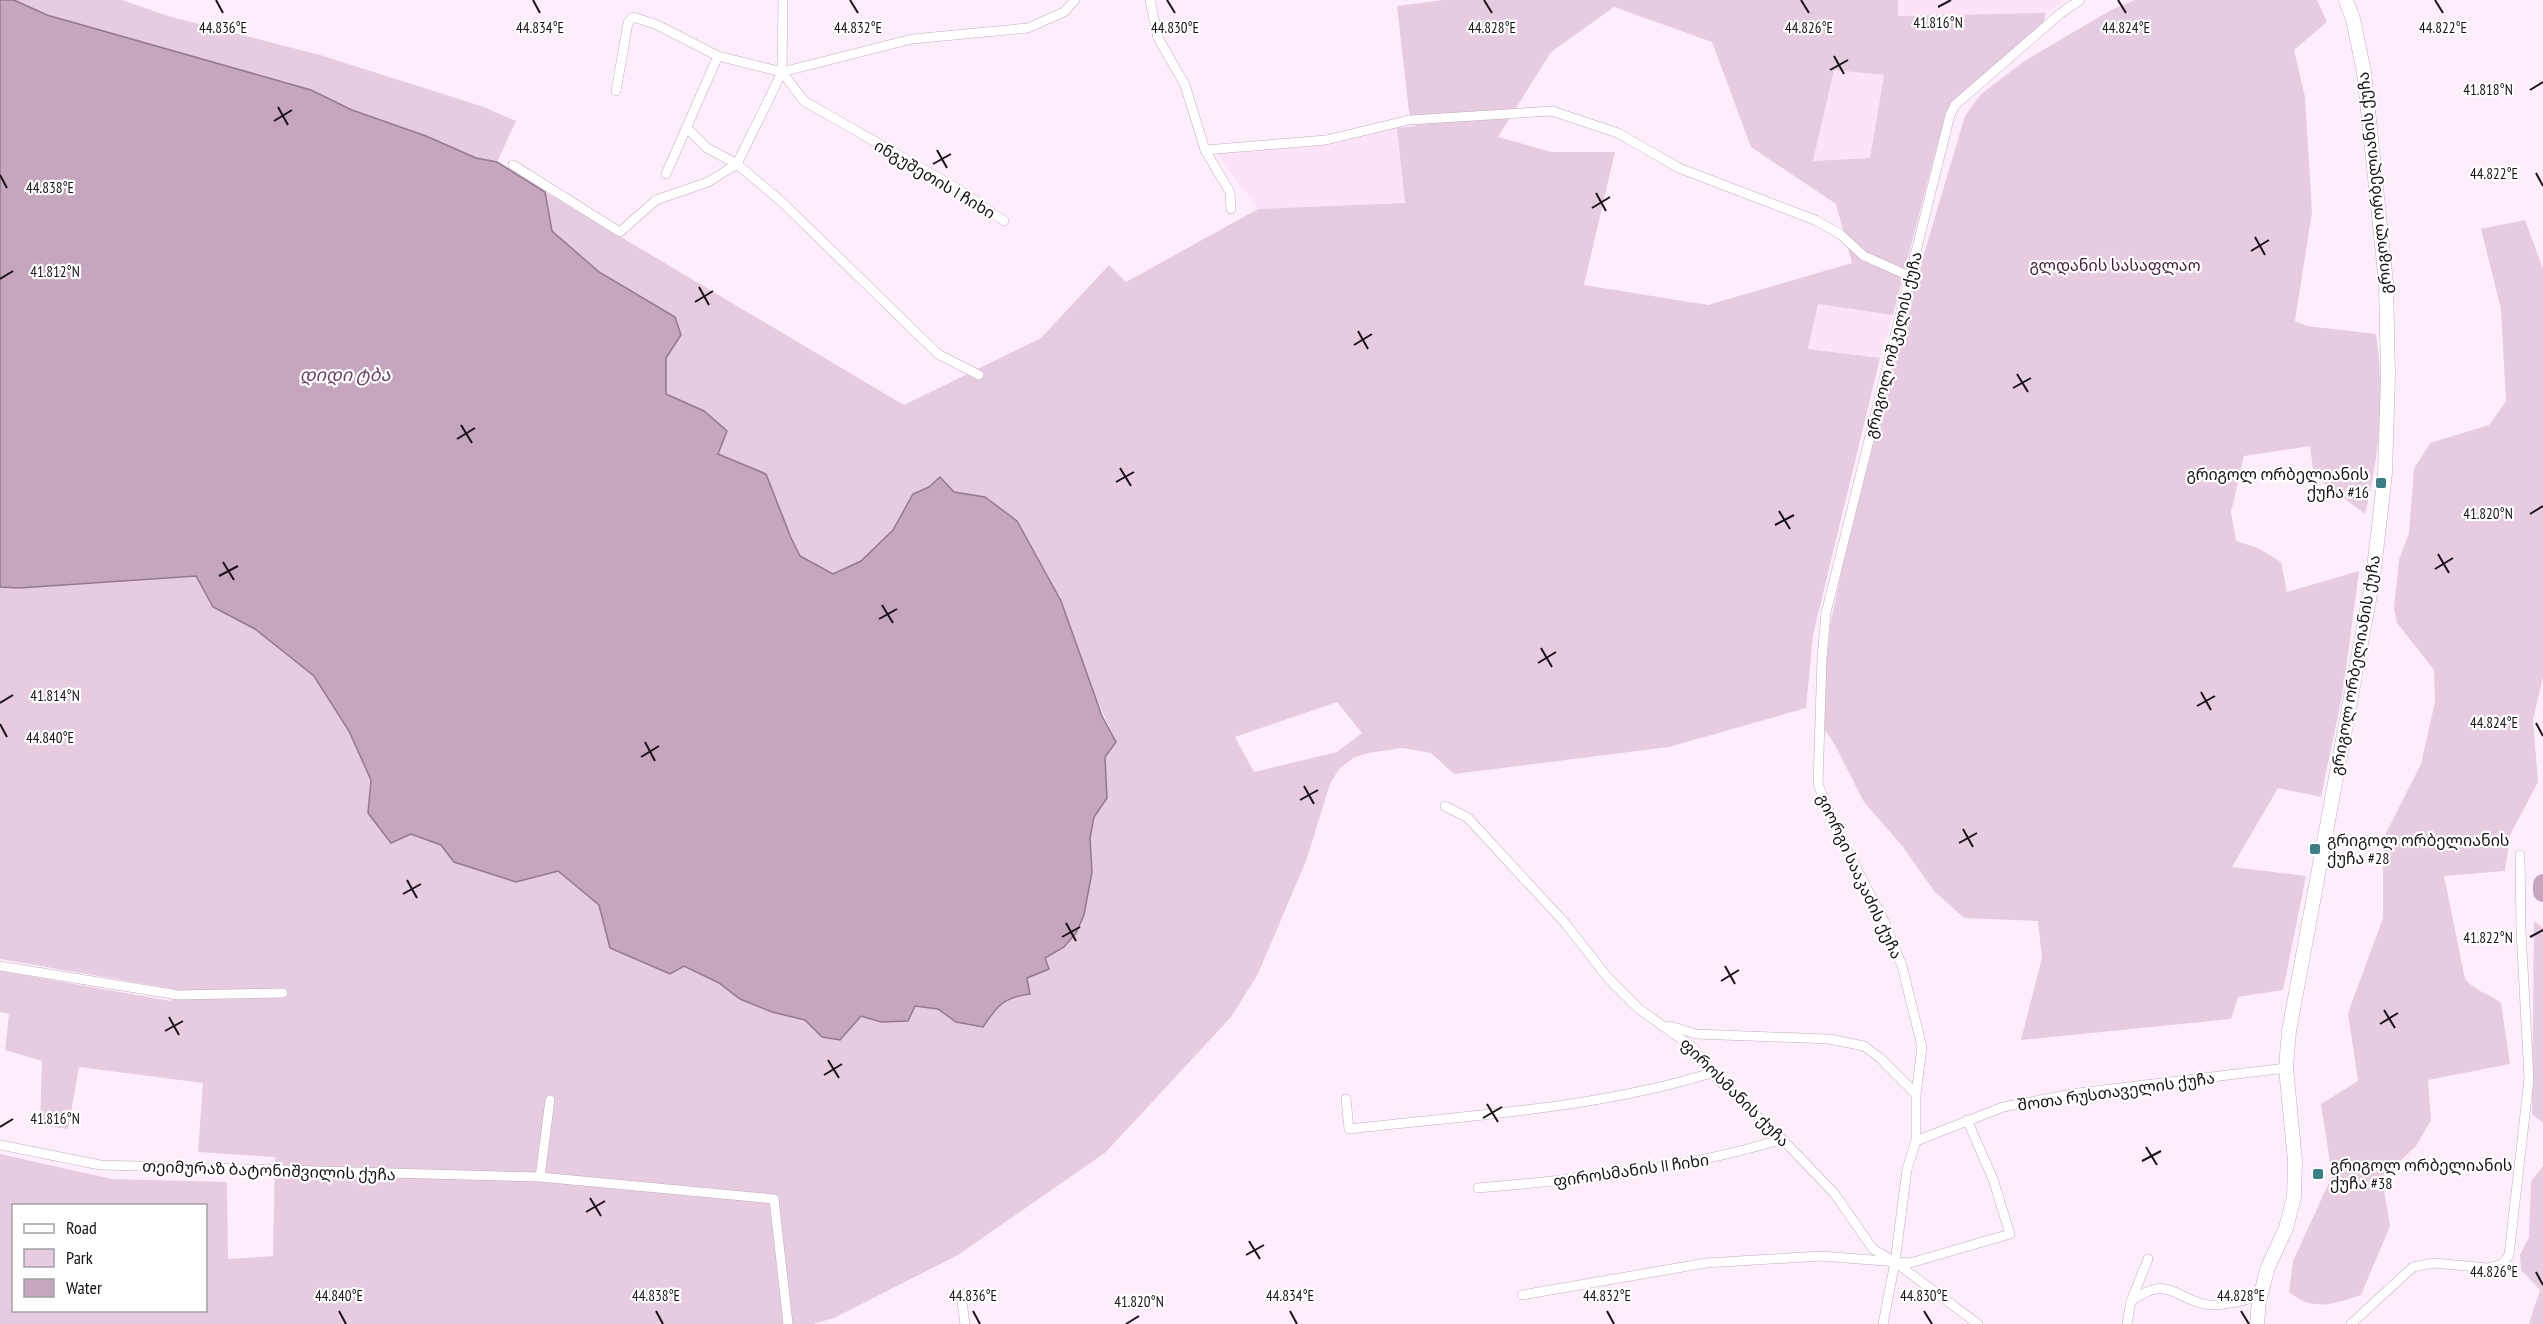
<svg xmlns="http://www.w3.org/2000/svg" width="2543" height="1324" viewBox="0 0 2543 1324" font-family="'PT Sans Narrow','Noto Sans Georgian',sans-serif">
<style>
.built{fill:#fee3f8}
.green{fill:#e6cbe1;fill-rule:evenodd}
.water{fill:#c6a6bf;stroke:#927a8d;stroke-width:1.5}
.lines{fill:none;stroke-linecap:round;stroke-linejoin:round}
.river{stroke:#c6a6bf;stroke-width:20}
.minor-casing{stroke:#c1adbc;stroke-width:10}
.secondary-casing{stroke:#c1adbc;stroke-width:15}
.minor{stroke:#fff;stroke-width:9}
.secondary{stroke:#fff;stroke-width:14}
.ticks{fill:none;stroke:#191218;stroke-width:2}
.poi-dot{fill:#388085;stroke:#fff;stroke-width:2}
.labels{text-anchor:middle;stroke-width:4.5;stroke-linejoin:round;paint-order:stroke}
.street-label{font-size:16px;fill:#191218;stroke:#fff}
.park-label{font-size:16px;fill:#431b3d;stroke:#fff}
.poi-label{font-size:16px;fill:#191218;stroke:#fff;text-anchor:start}
.water-label{font-size:18px;font-style:italic;fill:#6d4166;stroke:#fff}
.ticks-label{font-size:15px;text-anchor:middle;fill:#191218;stroke:#fff;stroke-width:4.5;stroke-linejoin:round;paint-order:stroke}
</style>
<rect width="100%" height="100%" fill="#feeefb"/>
<g class="built">
<path d="M1898,0H2066L2045,14L1898,16Z"/>
<path d="M1834,70L1884,75L1870,158L1813,161Z"/>
<path d="M1397,128L1405,203L1258,209L1216,153L1315,144Z"/>
<path d="M1818,304L1893,315L1880,358L1808,349Z"/>
</g>
<g class="green">
<path d="M11,0H122L168,16L320,55L484,107L516,121L497,162L476,158L426,136L353,110L289,83L238,71L47,15Z"/>
<path d="M1443,0H1898V16L2046,13L2044,22L1953,101L1940,134L1893,315L1818,304L1808,349L1880,358L1813,635L1806,708L1669,747L1454,774L1431,753L1403,748L1368,753L1353,758L1339,769L1330,784L1306,861L1258,974L1231,1017L1106,1152L958,1255L834,1318L813,1324H0V1154L112,1179L227,1182L228,1259L273,1256L275,1157L198,1152L203,1083L79,1067L68,1129L40,1125L42,1061L5,1050L9,1014L0,1012V971L171,1001L174,989L0,959V587L19,588L196,576L213,607L255,629L314,676L349,731L371,780L368,813L441,845L454,862L516,882L558,871L599,905L610,948L670,974L684,966L719,983L741,999L772,1012L805,1020L822,1037L840,1040L861,1016L881,1022L914,1006L938,1009L956,1022L983,1027L994,1011L1027,978L1049,969L1045,958L1064,947L1094,817L1107,798L1105,757L1116,742L1017,522L985,498L954,492L940,477L929,487L913,494L893,530L861,561L833,574L800,556L791,538L766,474L718,454L704,411L666,394V358L681,335L675,317L599,272L552,231L545,192L904,405L1041,338L1109,265L1126,282L1258,209L1405,203L1397,128L1416,126L1409,112L1397,6ZM1614,7L1712,42L1751,147L1836,204L1852,263L1708,305L1584,285L1615,152H1552L1498,137L1551,52ZM1834,70L1884,75L1870,158L1813,161ZM1337,702L1362,733L1337,752L1254,772L1235,737ZM14,1206H206V1310H14Z"/>
<path d="M2135,0H2317L2327,22L2294,50L2305,97L2312,212L2295,321L2307,326L2376,334C2385,396 2380,453 2365,514L2314,476L2310,446L2244,456L2231,512L2236,541L2258,548L2281,562L2287,592L2359,571L2343,691L2321,797L2278,788L2232,867L2306,876L2283,990L2238,997L2231,1019L2021,1040L2042,958L2038,921L1964,918L1934,891L1903,847L1864,802L1835,745L1821,724L1830,626L1845,555L1907,311L1965,116L1981,94L2026,60L2111,10Z"/>
<path d="M2525,220L2543,269V677L2533,720L2538,782L2510,835L2505,871L2444,876L2465,979C2476,992 2489,993 2501,1003L2510,1064L2428,1080L2431,1120L2416,1146L2382,1178L2390,1226L2361,1295C2334,1304 2313,1312 2289,1292L2293,1261L2332,1176L2321,1104L2358,1081L2348,1013L2383,918V839L2421,764L2435,702L2434,670L2397,623L2394,608L2399,560L2409,533L2414,469L2430,443L2489,425L2506,401L2501,309L2481,229Z"/>
<path d="M2534,921L2543,928V1123L2532,1114Z"/>
<path d="M2543,1166V1324H2529L2540,1290L2521,1270L2520,1255L2529,1237L2531,1181Z"/>
</g>
<path class="water" d="M0,0H14L47,15L311,90L352,110L426,136L476,158L497,162L545,192L552,231L599,272L675,317L681,335L666,358V394L704,411L727,431L718,454L766,474L791,538L800,556L833,574L861,561L893,530L913,494L929,487L940,477L954,492L985,497L1017,521L1061,601L1102,716L1116,742L1105,757L1107,798L1094,817L1090,838L1092,872L1084,915L1076,933L1064,947L1045,958L1049,969L1027,978L1030,994C1004,997 997,1006 983,1027L956,1022L938,1009L915,1006L908,1021L881,1022L861,1016L840,1040L822,1037L805,1020L772,1012L740,999L719,983L684,966L670,974L610,948L599,905L558,871L516,882L454,862L441,845L411,834L391,843L368,813L371,780L349,731L314,676L255,629L213,607L196,576L19,588L0,587Z"/>
<g class="lines">
<path class="river" d="M2543,884V892"/>
<g class="minor-casing">
<g id="minor">
<path d="M1150,0L1158,38L1185,85L1205,150L1230,192L1231,209"/>
<path d="M782,72L804,101L958,189L1004,221"/>
<path d="M616,91L628,23L633,17L655,24L718,56L782,72L912,39L1028,28L1064,12L1075,0"/>
<path d="M686,127L707,148L737,164L783,203L938,354L979,375"/>
<path d="M1205,150L1326,140L1409,120L1552,111L1618,133L1679,168L1815,220L1840,234L1864,256L1909,276"/>
<path d="M513,165L620,232L656,200L708,182L737,164L782,72L783,0"/>
<path d="M666,174L718,56"/>
<path d="M1445,806L1468,818L1565,923L1608,978L1639,1009L1694,1048L1711,1073L1782,1139L1834,1193L1873,1249L1895,1262L1978,1324"/>
<path d="M0,966L178,995L283,993"/>
<path d="M1670,1026L1696,1034L1829,1039L1864,1046L1880,1058L1916,1094"/>
<path d="M1346,1099L1349,1129C1470,1115 1595,1109 1711,1073"/>
<path d="M1916,1141L2003,1107L2078,1093L2286,1068"/>
<path d="M0,1145L100,1165L540,1177L550,1100"/>
<path d="M540,1177L774,1199L788,1324"/>
<path d="M1478,1188C1581,1179 1683,1170 1782,1139"/>
<path d="M961,1294L965,1324"/>
<path d="M1522,1295L1706,1263L1821,1256L1910,1263L2010,1234L1993,1179L1967,1120"/>
<path d="M2131,1301C2168,1275 2171,1296 2204,1304C2220,1308 2244,1299 2260,1297"/>
<path d="M1883,1324L1895,1262L1907,1169L1916,1141V1094L1922,1047L1902,966L1884,921L1835,827L1818,784L1822,658L1826,613L1950,115L1955,105L2061,13L2080,0"/>
<path d="M2127,1324L2131,1301L2148,1259"/>
<path d="M2351,1324L2413,1267L2434,1263L2488,1268L2502,1264L2509,1255L2529,1079L2521,930L2520,855"/>
</g>
</g>
<g class="secondary-casing">
<path id="secondary" d="M2257,1324L2259,1301L2268,1267L2286,1228L2294,1197L2295,1161L2286,1068L2289,1031L2373,578L2385,473L2388,375L2386,283L2364,72L2353,19L2346,0"/>
</g>
<use href="#minor" class="minor"/>
<use href="#secondary" class="secondary"/>
</g>
<path class="ticks" d="M216,0L223,13M533,0L540,13M850,0L858,13M1167,0L1175,13M1484,0L1492,13M1801,0L1809,13M2118,0L2126,13M2435,0L2443,13M1938,7L1951,0M1834,56L1844,74M1830,70L1848,60M2530,90L2543,82M278,107L288,125M274,121L292,110M937,150L947,168M933,164L951,154M2536,173L2543,186M0,175L7,188M1596,193L1606,211M1592,208L1610,197M2255,237L2265,255M2251,251L2269,240M0,279L13,271M699,287L709,305M695,302L713,291M1358,331L1368,349M1354,345L1372,334M2017,374L2028,392M2013,388L2031,378M461,425L472,443M457,439L475,428M1120,468L1131,486M1116,482L1134,472M1779,511L1790,529M2530,514L2543,506M1775,525L1794,515M2438,554L2449,573M223,562L234,580M2435,569L2453,558M219,576L238,566M882,605L893,623M879,619L897,609M1541,648L1552,667M1538,663L1556,652M2201,692L2211,710M0,703L13,695M2197,706L2215,696M2536,723L2543,736M0,724L7,737M645,742L655,761M641,757L659,746M1304,786L1314,804M1300,800L1318,790M1963,829L1973,847M1959,843L1977,833M407,880L417,898M403,894L421,884M1066,923L1076,941M1062,937L1080,927M2530,937L2543,930M1725,966L1735,984M1721,981L1739,970M2384,1010L2395,1028M169,1017L179,1035M2380,1024L2398,1013M165,1031L183,1021M828,1060L839,1078M824,1075L842,1064M1487,1104L1498,1122M1483,1118L1502,1107M0,1127L13,1119M2146,1147L2157,1165M2142,1161L2161,1151M590,1198L601,1216M586,1212L605,1201M1249,1241L1260,1259M1246,1255L1264,1245M2536,1272L2543,1285M339,1311L346,1324M656,1311L663,1324M973,1311L980,1324M1290,1311L1297,1324M1607,1311L1614,1324M1924,1311L1932,1324M2241,1311L2249,1324M1126,1324L1139,1316"/>
<g class="poi-dot">
<rect x="2375" y="477" width="12" height="12" rx="3"/>
<rect x="2309" y="843" width="12" height="12" rx="3"/>
<rect x="2312" y="1168" width="12" height="12" rx="3"/>
</g>
<g class="labels">
<g class="street-label">
<text transform="translate(935 179) rotate(31)" y="6">ინგუშეთის I ჩიხი</text>
<text transform="translate(2374 183) rotate(-96)" y="6">გრიგოლ ორბელიანის ქუჩა</text>
<text transform="translate(1893 345) rotate(-76)" y="6">გრიგოლ ოშკელის ქუჩა</text>
<text transform="translate(2355 665) rotate(-80)" y="6">გრიგოლ ორბელიანის ქუჩა</text>
<text transform="translate(1860 876) rotate(65)" y="6">გიორგი სააკაძის ქუჩა</text>
<text transform="translate(2116 1091) rotate(-8)" y="6">შოთა რუსთაველის ქუჩა</text>
<text transform="translate(1735 1092) rotate(45)" y="6">ფიროსმანის ქუჩა</text>
<text transform="translate(269 1170) rotate(2)" y="6">თეიმურაზ ბატონიშვილის ქუჩა</text>
<text transform="translate(1631 1170) rotate(-8)" y="6">ფიროსმანის II ჩიხი</text>
</g>
<g class="park-label">
<text x="2115" y="271">გლდანის სასაფლაო</text>
</g>
<g class="poi-label">
<text x="2369" y="480" text-anchor="end">გრიგოლ ორბელიანის<tspan x="2369" dy="18">ქუჩა #16</tspan></text>
<text x="2327" y="846">გრიგოლ ორბელიანის<tspan x="2327" dy="18">ქუჩა #28</tspan></text>
<text x="2330" y="1171">გრიგოლ ორბელიანის<tspan x="2330" dy="18">ქუჩა #38</tspan></text>
</g>
<g class="water-label">
<text x="345" y="381">დიდი ტბა</text>
</g>
</g>
<g class="ticks-label">
<text x="1938" y="28">41.816°N</text>
<text x="2126" y="33">44.824°E</text>
<text x="223" y="33">44.836°E</text>
<text x="540" y="33">44.834°E</text>
<text x="858" y="33">44.832°E</text>
<text x="1175" y="33">44.830°E</text>
<text x="1492" y="33">44.828°E</text>
<text x="1809" y="33">44.826°E</text>
<text x="2443" y="33">44.822°E</text>
<text x="2488" y="95">41.818°N</text>
<text x="2494" y="179">44.822°E</text>
<text x="50" y="193">44.838°E</text>
<text x="55" y="277">41.812°N</text>
<text x="2488" y="519">41.820°N</text>
<text x="55" y="701">41.814°N</text>
<text x="2494" y="728">44.824°E</text>
<text x="50" y="743">44.840°E</text>
<text x="2488" y="943">41.822°N</text>
<text x="55" y="1124">41.816°N</text>
<text x="2494" y="1277">44.826°E</text>
<text x="339" y="1301">44.840°E</text>
<text x="656" y="1301">44.838°E</text>
<text x="973" y="1301">44.836°E</text>
<text x="1290" y="1301">44.834°E</text>
<text x="1607" y="1301">44.832°E</text>
<text x="1924" y="1301">44.830°E</text>
<text x="2241" y="1301">44.828°E</text>
<text x="1139" y="1307">41.820°N</text>
</g>
<rect x="12" y="1204" width="195" height="108" fill="#ffffff" stroke="#a3a0a3" stroke-width="1.5"/>
<rect x="24" y="1224" width="30" height="9" fill="#ffffff" stroke="#a3a0a3" stroke-width="1.5"/>
<text x="66" y="1234" font-size="18" fill="#191218">Road</text>
<rect x="24" y="1249" width="30" height="18" fill="#e6cbe1" stroke="#a3a0a3" stroke-width="1.5"/>
<text x="66" y="1264" font-size="18" fill="#191218">Park</text>
<rect x="24" y="1279" width="30" height="18" fill="#c6a6bf" stroke="#a3a0a3" stroke-width="1.5"/>
<text x="66" y="1294" font-size="18" fill="#191218">Water</text>
</svg>
